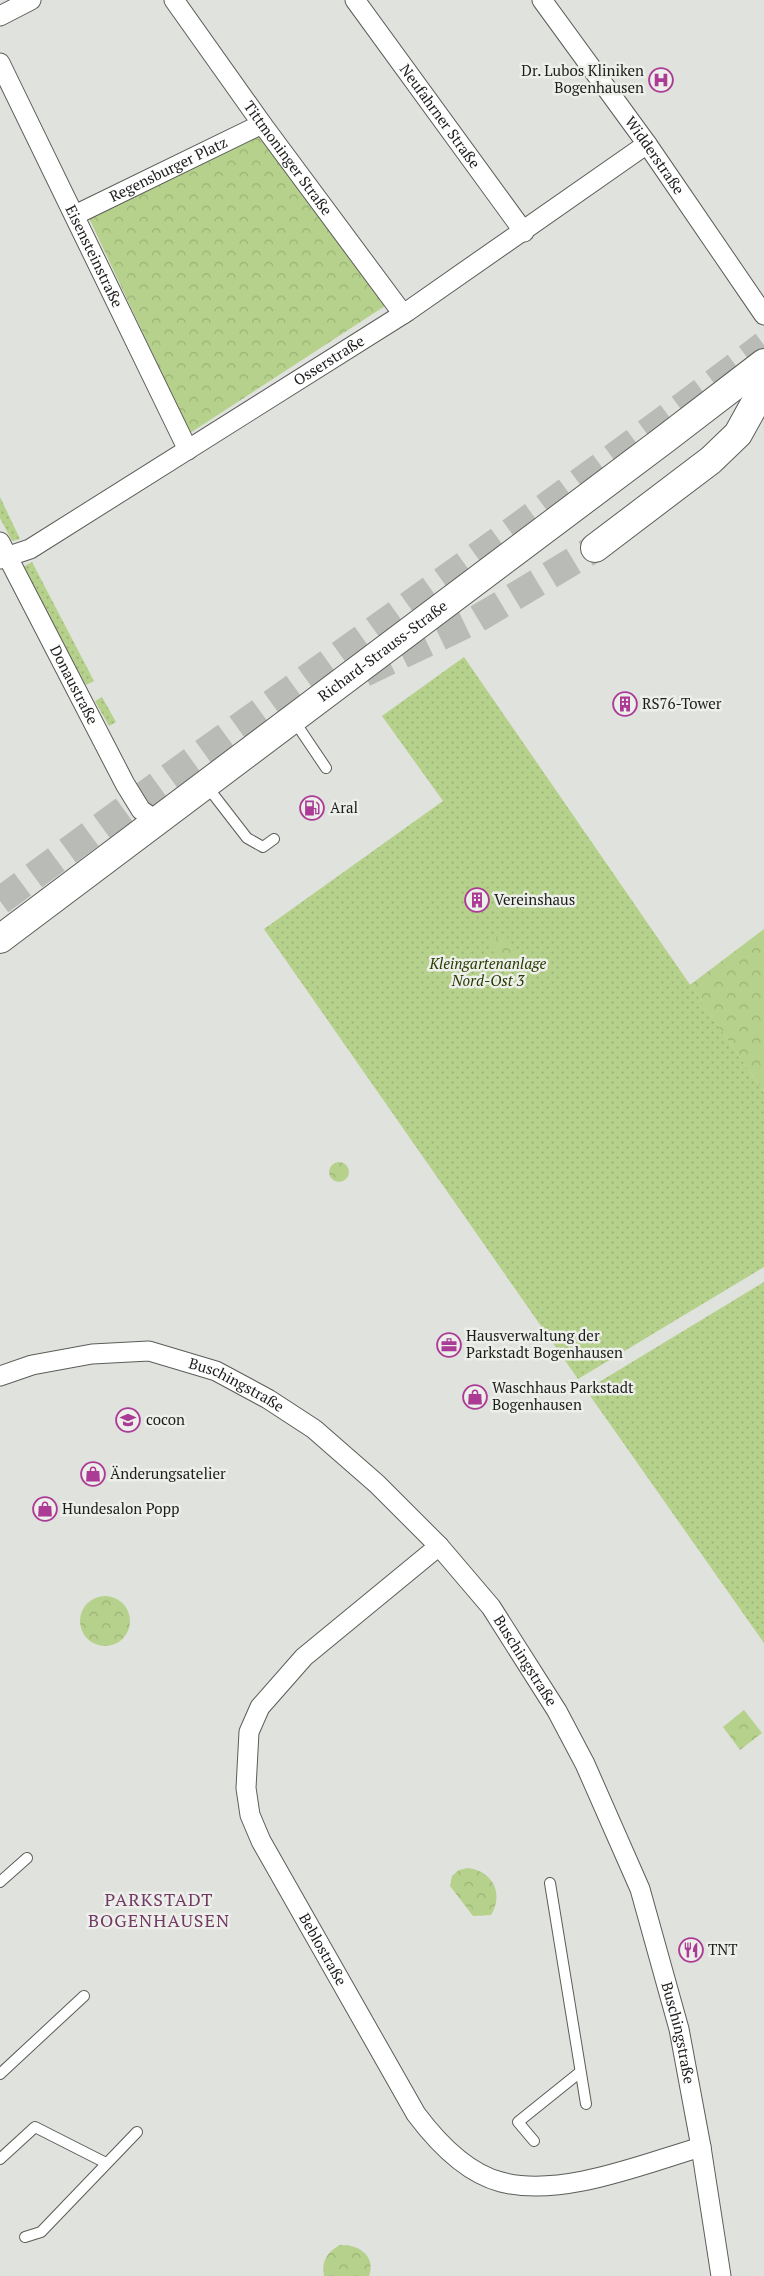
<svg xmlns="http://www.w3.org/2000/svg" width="764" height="2276" viewBox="0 0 764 2276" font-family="'PT Serif',serif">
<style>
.grass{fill:url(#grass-dots)}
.park{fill:url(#park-crowns)}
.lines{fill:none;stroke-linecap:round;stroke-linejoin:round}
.trunk-tunnel{stroke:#b9bbb6;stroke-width:28;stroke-dasharray:28 14;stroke-linecap:butt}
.service-casing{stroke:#5b5d59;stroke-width:12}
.minor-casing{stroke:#5b5d59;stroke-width:21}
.secondary-casing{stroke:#5b5d59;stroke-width:30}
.trunk-casing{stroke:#5b5d59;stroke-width:30}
.service{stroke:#fff;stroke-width:10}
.minor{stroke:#fff;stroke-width:19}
.secondary{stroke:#fff;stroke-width:28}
.trunk{stroke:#fff;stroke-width:28}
.labels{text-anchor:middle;stroke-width:5;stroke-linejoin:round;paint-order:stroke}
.poi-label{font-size:15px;fill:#1d1e1c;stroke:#edefea;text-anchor:start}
.street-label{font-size:15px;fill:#1d1e1c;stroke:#edefea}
.park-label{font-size:15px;font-style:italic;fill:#2a3c00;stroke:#edefea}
.quarter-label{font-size:18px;letter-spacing:1px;fill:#733a66;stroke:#edefea}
</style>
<defs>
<pattern id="grass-dots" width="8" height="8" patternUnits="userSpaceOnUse" patternTransform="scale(1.25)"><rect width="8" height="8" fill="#b5d18b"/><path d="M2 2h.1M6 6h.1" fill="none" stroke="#9bb377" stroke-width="1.8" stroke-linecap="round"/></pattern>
<pattern id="park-crowns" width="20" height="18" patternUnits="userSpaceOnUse" patternTransform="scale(1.25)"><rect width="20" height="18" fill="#b5d18b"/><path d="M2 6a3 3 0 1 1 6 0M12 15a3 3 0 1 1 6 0" fill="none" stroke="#9bb377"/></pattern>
</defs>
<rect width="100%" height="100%" fill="#e0e2dd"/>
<g class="grass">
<path d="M0,497L20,539L12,541L0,518Z"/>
<path d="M32,562L94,681L86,685L21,568Z"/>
<path d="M464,657L764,1092V1267L578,1379L264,929L443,801L382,716Z"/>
<path d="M102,697L116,722L109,726L95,701Z"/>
<path d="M764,1282V1643L586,1390Z"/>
</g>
<g class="park">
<path d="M259,136L385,306L190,433L89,218Z"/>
<path d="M764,929V1092L690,985Z"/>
<path d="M504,933L521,959L505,970L488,944Z"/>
<circle cx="339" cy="1172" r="10"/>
<circle cx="105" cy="1621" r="25"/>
<path d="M744,1710L762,1733L740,1750L723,1727Z"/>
<path d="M468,1868C493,1871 504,1894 491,1915L473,1916L450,1886L452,1876L459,1870Z"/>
<path d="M340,2245C359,2244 376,2256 369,2276H324C321,2261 327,2252 340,2245Z"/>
</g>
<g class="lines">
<g class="trunk-tunnel">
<path d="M364,673L477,619L595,548"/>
<path d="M0,901C253,713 513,535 764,345"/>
</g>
<g class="service-casing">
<g id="service">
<path d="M293,719L326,768"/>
<path d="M206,785L247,838L263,847L274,839"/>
<path d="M0,1882L27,1858"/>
<path d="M550,1883L586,2104"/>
<path d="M0,2074L84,1996"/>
<path d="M534,2141L518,2122L579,2073"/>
<path d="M0,2159L35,2127L106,2163"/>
<path d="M25,2237L41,2232L137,2132"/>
</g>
</g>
<g class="minor-casing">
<g id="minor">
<path id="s1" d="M174,0L262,124L403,314"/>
<path id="s2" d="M355,0L524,232"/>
<path id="s3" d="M542,0L647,144L764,315"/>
<path d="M0,16L31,0"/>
<path id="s4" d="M0,63L188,450"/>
<path id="s5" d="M75,215L262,124"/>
<path id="s6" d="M0,542L125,784L141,810L157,821"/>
<path id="s7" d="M0,559L30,549L408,311L647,144"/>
<path id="s8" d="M0,1376L32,1365L92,1354L149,1351L216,1371L268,1399L314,1429L377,1484L439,1546L491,1607L557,1711L585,1764L640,1889L679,2029L701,2147L721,2276"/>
<path id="s9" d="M439,1546L304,1657L260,1707L249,1732L246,1788L250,1815L261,1841L416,2114C437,2142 466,2173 501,2182C561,2198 643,2164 701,2147"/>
</g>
</g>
<g class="secondary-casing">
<g id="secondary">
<path id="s10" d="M0,939L665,439L764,363"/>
</g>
</g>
<g class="trunk-casing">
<path id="trunk" d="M595,548L711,460L738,434L764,387"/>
</g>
<use href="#service" class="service"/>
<use href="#minor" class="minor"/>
<use href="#secondary" class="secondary"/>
<use href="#trunk" class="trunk"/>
</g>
<defs>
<g id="hospital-ring" transform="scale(1.25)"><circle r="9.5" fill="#edefea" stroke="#ac3b96" stroke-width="1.5"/><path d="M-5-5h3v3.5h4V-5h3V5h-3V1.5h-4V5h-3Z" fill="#ac3b96"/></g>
<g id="building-ring" transform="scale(1.25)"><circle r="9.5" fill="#edefea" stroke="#ac3b96" stroke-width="1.5"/><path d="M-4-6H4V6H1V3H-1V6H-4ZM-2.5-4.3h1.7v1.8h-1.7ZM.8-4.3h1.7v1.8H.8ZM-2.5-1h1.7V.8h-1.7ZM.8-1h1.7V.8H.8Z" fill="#ac3b96"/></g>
<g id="fuel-ring" transform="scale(1.25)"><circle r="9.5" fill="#edefea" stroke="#ac3b96" stroke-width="1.5"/><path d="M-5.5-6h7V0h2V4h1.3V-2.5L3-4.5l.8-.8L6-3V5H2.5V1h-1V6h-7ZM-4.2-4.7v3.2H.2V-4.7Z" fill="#ac3b96"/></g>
<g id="office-ring" transform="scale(1.25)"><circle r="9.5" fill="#edefea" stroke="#ac3b96" stroke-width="1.5"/><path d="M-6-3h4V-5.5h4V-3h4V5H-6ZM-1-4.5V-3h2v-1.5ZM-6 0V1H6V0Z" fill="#ac3b96"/></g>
<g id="shop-ring" transform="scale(1.25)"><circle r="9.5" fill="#edefea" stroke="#ac3b96" stroke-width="1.5"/><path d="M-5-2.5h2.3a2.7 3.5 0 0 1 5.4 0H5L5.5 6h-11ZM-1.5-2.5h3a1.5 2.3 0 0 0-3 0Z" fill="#ac3b96"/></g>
<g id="school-ring" transform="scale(1.25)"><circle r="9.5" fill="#edefea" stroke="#ac3b96" stroke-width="1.5"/><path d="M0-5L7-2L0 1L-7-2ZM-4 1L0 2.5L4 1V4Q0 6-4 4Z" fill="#ac3b96"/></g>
<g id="restaurant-ring" transform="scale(1.25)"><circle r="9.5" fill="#edefea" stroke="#ac3b96" stroke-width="1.5"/><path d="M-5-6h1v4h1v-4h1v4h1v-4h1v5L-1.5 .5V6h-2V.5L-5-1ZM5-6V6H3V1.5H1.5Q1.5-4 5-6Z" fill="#ac3b96"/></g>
</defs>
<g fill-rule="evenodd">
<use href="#hospital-ring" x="661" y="80"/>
<use href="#building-ring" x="625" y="704"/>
<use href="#fuel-ring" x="312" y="808"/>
<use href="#building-ring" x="477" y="900"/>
<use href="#office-ring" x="449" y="1345"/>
<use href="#shop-ring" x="475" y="1397"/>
<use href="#school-ring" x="128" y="1420"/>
<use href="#shop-ring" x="93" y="1474"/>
<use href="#shop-ring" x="45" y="1509"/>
<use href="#restaurant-ring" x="691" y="1950"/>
</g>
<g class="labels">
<g class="poi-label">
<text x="644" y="76" text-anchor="end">Dr. Lubos Kliniken<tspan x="644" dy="17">Bogenhausen</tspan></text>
<text x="642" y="709">RS76-Tower</text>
<text x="330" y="813">Aral</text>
<text x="494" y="905">Vereinshaus</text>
<text x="466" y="1341">Hausverwaltung der<tspan x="466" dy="17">Parkstadt Bogenhausen</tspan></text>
<text x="492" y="1393">Waschhaus Parkstadt<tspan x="492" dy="17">Bogenhausen</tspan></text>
<text x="146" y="1425">cocon</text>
<text x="110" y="1479">Änderungsatelier</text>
<text x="62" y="1514">Hundesalon Popp</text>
<text x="708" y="1955">TNT</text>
</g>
<g class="street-label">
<text dy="5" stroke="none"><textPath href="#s2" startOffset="144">Neufahrner Straße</textPath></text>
<text dy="5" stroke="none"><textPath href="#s3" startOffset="192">Widderstraße</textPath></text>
<text dy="5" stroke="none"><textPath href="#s1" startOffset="195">Tittmoninger Straße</textPath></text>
<text dy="5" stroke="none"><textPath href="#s5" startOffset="104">Regensburger Platz</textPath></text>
<text dy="5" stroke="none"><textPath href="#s4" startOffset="215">Eisensteinstraße</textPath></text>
<text dy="5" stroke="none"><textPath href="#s7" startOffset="385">Osserstraße</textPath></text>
<text dy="5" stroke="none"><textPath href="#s10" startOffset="479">Richard-Strauss-Straße</textPath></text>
<text dy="5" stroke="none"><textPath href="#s6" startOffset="161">Donaustraße</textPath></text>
<text dy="5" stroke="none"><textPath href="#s8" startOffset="246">Buschingstraße</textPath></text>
<text dy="5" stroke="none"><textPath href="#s8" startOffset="651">Buschingstraße</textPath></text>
<text dy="5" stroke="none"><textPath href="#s9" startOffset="505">Beblostraße</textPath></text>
<text dy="5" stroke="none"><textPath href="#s8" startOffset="1056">Buschingstraße</textPath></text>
</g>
<g class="park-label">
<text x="488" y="969">Kleingartenanlage<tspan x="488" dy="17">Nord-Ost 3</tspan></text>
</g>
<g class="quarter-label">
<text x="159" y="1906">PARKSTADT<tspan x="159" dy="21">BOGENHAUSEN</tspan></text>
</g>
</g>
</svg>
